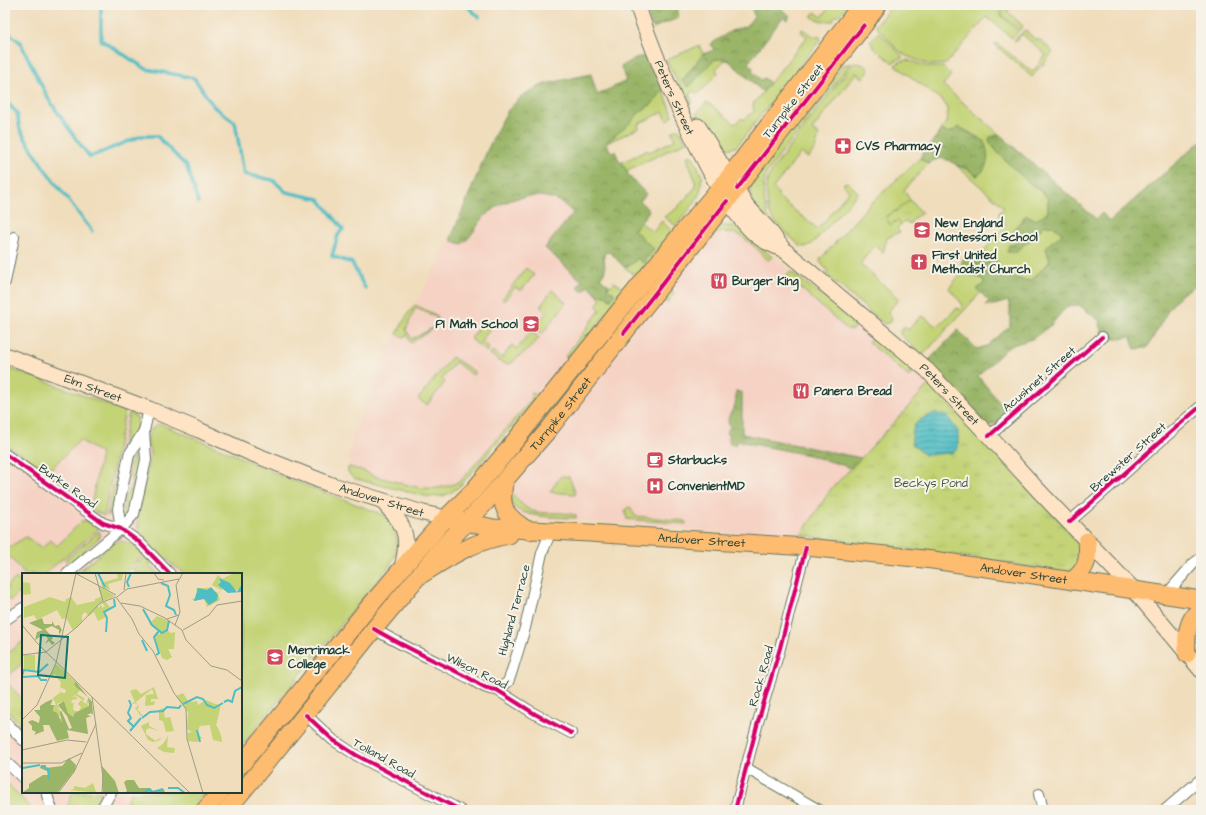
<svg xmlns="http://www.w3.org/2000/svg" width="1206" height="815" viewBox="0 0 1206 815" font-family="'Architects Daughter',sans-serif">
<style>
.built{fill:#f5d2c3}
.green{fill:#c3d376;stroke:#718855;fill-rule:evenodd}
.forest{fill:url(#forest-crowns);stroke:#5c794e}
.park{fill:url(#park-tufts);stroke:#718855}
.water{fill:url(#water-rules);stroke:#367d7c}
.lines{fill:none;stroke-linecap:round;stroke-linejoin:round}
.stream{stroke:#4ebdc4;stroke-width:3.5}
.minor-casing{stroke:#687564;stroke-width:12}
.secondary-casing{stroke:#687564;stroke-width:17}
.primary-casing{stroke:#687564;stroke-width:19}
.trunk-casing{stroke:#687564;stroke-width:19}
.minor{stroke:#fff;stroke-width:10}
.secondary{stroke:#fee4c5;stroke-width:15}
.primary{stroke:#fdbc6f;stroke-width:17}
.trunk{stroke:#fdbc6f;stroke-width:17}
.cycleway-casing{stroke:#f7f3e8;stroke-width:6}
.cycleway{stroke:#d6006c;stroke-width:4}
.labels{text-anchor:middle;stroke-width:4;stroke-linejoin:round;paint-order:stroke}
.street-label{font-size:12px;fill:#1f3d34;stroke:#f7f3e8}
.poi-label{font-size:12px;font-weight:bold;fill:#1f3d34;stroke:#f7f3e8;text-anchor:start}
.park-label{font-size:12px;fill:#405b41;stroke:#f7f3e8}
.inset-river{fill:none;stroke:#4ebdc4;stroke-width:2}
.inset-road{fill:none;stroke:#9c9d86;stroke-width:1}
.view{fill:#0f766e;fill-opacity:0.15;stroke:#0f766e;stroke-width:2}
.inset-edge{fill:none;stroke:#1f3d34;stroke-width:2}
</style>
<defs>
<pattern id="forest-crowns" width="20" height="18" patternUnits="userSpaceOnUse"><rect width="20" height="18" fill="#9ab567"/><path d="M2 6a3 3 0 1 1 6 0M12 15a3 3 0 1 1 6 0" fill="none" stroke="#7d9456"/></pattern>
<pattern id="park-tufts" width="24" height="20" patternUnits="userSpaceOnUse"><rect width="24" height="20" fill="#c3d376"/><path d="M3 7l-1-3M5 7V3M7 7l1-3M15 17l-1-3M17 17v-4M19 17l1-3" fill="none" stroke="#a7b667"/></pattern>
<pattern id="water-rules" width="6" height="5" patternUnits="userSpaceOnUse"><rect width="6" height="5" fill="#4ebdc4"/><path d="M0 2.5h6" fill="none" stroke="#409ba0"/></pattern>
</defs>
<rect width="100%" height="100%" fill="#f7f3e8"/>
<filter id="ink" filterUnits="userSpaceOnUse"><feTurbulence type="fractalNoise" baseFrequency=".025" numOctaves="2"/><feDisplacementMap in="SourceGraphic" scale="8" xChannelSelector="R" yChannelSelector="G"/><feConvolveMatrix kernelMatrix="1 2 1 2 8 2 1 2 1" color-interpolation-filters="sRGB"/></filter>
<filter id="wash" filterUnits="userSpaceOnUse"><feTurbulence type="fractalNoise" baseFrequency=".012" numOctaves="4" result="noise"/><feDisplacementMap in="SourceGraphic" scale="16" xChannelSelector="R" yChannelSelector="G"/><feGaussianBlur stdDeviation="0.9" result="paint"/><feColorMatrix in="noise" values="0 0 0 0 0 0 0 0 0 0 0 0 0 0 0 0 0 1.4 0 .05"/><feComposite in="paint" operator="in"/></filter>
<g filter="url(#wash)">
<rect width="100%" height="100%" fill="#f0ddbc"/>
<g class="built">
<path d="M538,195L562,203L573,213L548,244L611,299L572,357L470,474L460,486L450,493L443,496L429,497L356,479L349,475L348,470L351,441L378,373L396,334H397L407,315L415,305L451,238L452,241L462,244L467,241L487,214L498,207L511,200Z"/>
<path d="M720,226H734L741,229L772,257L890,348L929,384L861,458L831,489L800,538L721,533L671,527L525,517L519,515L511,508L508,491L710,233Z"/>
<path d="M5,374L90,404L199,448L241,574H23V792H197L182,810H5Z"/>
</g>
<g class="green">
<path d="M831,5H848L840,14L833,18L834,21H821L812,17V15L815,12L822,17Z"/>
<path d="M892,5H1004L1000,11L1001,15L1018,32L1012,38L987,17L946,64L930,65L906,56L897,49L884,34L875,26Z"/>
<path d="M1006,5H1013L1007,11L1023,26L1020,30H1019L1002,15L1003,9Z"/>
<path d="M802,29L813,36L820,37L821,39L737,146L733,148L724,149V152L718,149L695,115L707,102L735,124L742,118L745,120L749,115L754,112L753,104L807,37L801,32Z"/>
<path d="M1025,30L1037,41L1039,39L1053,52L1042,66L1039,63L1046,55L1022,34L1016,41L1014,40Z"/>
<path d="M879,32L902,56V58L894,61L893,63L875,49L870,41Z"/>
<path d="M998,44L1032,72L1038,65L1040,67L1032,77L994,44Z"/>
<path d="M698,46L700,47L703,54L682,81L710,64L715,59L728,60H725L716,69L718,73L698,94H697L694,91L689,94L692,102L690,104L666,60Z"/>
<path d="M907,60L929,67H943L951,75L943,85L1000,135H995L994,147C1006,160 1018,173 1031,184C1037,189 1043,192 1048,199V212L1036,220L1026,215L1014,229L1017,241L1014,245H1009L1017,252L1023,245L1031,240L1044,225H1052L1063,234L1046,248L1050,261L1031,281C1011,278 1004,274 990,261L983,264L976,260L1006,225L999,216V213L1004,207L956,165L967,169L977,176L984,141L967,131H954L948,133L941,130C949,120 949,112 944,102L895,65L900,62Z"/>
<path d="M851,63L767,172C760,189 765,204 769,220C755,208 747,201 751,181L843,65Z"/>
<path d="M853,63L862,64L868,68V73L863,78L856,73L812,130L819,135L815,149L808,158L801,153L773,188L778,193V197L818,229L849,191L844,186V183L847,182L858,192V193L812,244L805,247L800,246L772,219L768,208L766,187L768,178L773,169Z"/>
<path d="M663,90L673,115L668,121L667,120L663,112L638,124L639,128L637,129L606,143V142L641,111L652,104Z"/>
<path d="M677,129H679L686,142L626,171L622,162L648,150L649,152L675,140L672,132Z"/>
<path d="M690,155L694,158L703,178L701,179C704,198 686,212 676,226L664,217L676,209L695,188V180L687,158L688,156Z"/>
<path d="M920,158L928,164L904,190L910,200L896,211L886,216L894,222L898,221L901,224L897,229L900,232L887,238L883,253L875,245L860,264L899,299L888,312L891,316L892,320L888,323L884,324L826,274L828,271L820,262L821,258L827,252L868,206Z"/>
<path d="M662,221L672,231L639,273L635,275L624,267L632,264L637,258L643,263L634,230L640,222L653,232Z"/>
<path d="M720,226H734L741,229L772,257L768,260C759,252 749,239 737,234C731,232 723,231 716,234C703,241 680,275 670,288L674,293L668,302H664L663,295L715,229Z"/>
<path d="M526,268L534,275L521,291L515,287L504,301L502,299Z"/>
<path d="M965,269L974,276L983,279L984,284L978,289L981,292L924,354L922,355L901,335L900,332L904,327L908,330L920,317L923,316L937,327L957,308L959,310L963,305L949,288Z"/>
<path d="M791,272L855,320L853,322L855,325L854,329L851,330L849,329L848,330L788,277L787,274Z"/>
<path d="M614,282L626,289L572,357L570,358L565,357L600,310L597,306V304L601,299L598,295H605L610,299L606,287H609Z"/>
<path d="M552,290L566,303L542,334L534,327L547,312L540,307Z"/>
<path d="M415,305L436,315L438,319L435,327L411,343L410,342L407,335L404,337L397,334L407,315ZM415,308L437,317L434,327L412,339L406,330Z"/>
<path d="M483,321L492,327L481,341L489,348L487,352L472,340V337Z"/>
<path d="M531,331L539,338C533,345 527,352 519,356C516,358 514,361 512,363C505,367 495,358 490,354L492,351L502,358L512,345L517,349Z"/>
<path d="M872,337L882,342L909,365L912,369L910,376H908L868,342Z"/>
<path d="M452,357L475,372L473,375L455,362L442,379L445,382L427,405L418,399Z"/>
<path d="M5,367C46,380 85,397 125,411L104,516L94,511L91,506L101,454L80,440L48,472L5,444Z"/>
<path d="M532,393L535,394L537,398L460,486L450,493L443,496L429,497L356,479C351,476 347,474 348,468L350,467L364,471L374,476L412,486L424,488H438L451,485L459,482L463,478L532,399L530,396Z"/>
<path d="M129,413L137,417C141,428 119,494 114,509L113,512L107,516Z"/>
<path d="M160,424L231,453L284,477L384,515L391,521L396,528L394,529L396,536H397V551L390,565L241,747V574H184L142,538L139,532L137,519L150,455C151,450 148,449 148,445C146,436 151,426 160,424Z"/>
<path d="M137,455L141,458L131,513L126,516L122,513L125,496L130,490L132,482L129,474L133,457Z"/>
<path d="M562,476L569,477L576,494L550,492L560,477Z"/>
<path d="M512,494L514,495C527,514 537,513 558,513C564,513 570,514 576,515V518C563,517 501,519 512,494Z"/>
<path d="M630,507L635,516L686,521V524L627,519L625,511L627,508Z"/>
<path d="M87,521L98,528V530L44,574H24L6,552L9,547L26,537L42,548L51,540L57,546L81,522Z"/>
<path d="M100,531L99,538L69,564L65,560Z"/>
<path d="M119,541C130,541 135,548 143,555L124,574H79L77,573L113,543Z"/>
<path d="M145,556L150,561V566L158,574H137L133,569Z"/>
<path d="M16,578L23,587V590L10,601L5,595V591L8,588L7,586Z"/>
<path d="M23,641V662L5,680V656Z"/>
<path d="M5,681L23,699V707L19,711L23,715V721L20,724L5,708Z"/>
<path d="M6,782L33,810H5V784Z"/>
<path d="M75,792H102L92,810H67L71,795Z"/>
<path d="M131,792H205L190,810H123Z"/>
</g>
<g class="forest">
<path d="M643,5H678V18L653,28Z"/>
<path d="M751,5H776L790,16L787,20L783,17L748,63L753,68L752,71L761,80L764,78L770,83L763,92L728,60L715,59L689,87L682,81L703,54L714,50L711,44L731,31L747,26L754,16Z"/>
<path d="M645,56L650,59L663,90L652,104L641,111L628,125L607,142L606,143L611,152L615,151L620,163L622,162L629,176L646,194L640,201L649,211L634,230L654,249L643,263L637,258L632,264L624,267L611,253L607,252L604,254L605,271L600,278L610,286L606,287L615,294L611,299L605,295H598L589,285L583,292L577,287L582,281L545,248L573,213C569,209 565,205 561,202C538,190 507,197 488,213C478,222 473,236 462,244L452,241L451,238L487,151L498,128L508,110L523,95L536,88L545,84L591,74L597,95L626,81L621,67L623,65L639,57Z"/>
<path d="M959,127L984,141C989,154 990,168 977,176C973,174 970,170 966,168C963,167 960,167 957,165C944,158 941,155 928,164L920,158L941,130C949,135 953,132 959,127Z"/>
<path d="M1000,135L1096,219L1102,213L1110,221L1201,141V282L1180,295L1169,309L1147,348L1135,349L1130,336L1120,339H1108L1101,331L1100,321L1079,305L1067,306L1051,325L1032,339L1009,346L978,376L1006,411L998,422L991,425L981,423L972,415L928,361L958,330L977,349L987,346L1010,326V307L1008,301L994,305H985L989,301L977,289L984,284L983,279L974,276L962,266C961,260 964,257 969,254L973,255L976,260L983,264L990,261L996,259C1006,279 1009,278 1031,281L1050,261L1046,248C1050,241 1057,239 1063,234L1052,225H1044L1031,240L1023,245L1017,252H1007L1009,245H1014L1017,241L1014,229L1027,215L1036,220L1048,212V199C1043,192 1037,189 1031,184C1016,171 1000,157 989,141L990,137Z"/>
<path d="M736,391L742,393V434L861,458L852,468L809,455L737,441L735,445L730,444L727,431L730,427C725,418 731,414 735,405C736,401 736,396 736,391Z"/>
</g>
<g class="park">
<path d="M910,200L922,213L914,218L910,224L905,221L901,224L898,221L894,222L890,225L886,216L896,211Z"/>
<path d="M929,384L1036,496L1073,536L1081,549L1077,567L1070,571L1063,572L954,555L801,535L831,489L866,453Z"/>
</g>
<path class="water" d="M935,413L947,416L958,431V449L951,453L925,455L912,444C911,423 917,420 935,413Z"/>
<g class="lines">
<g class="stream">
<path d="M101,5V40L146,69L194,78L214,107L235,122L244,174L273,180L286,192L319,199L343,229L338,235L332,256L352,263L365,288"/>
<path d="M466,5L479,17"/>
<path d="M5,30L20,42L49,100L76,139L90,157L141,136H157L187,167L198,202"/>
<path d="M5,100L17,113L20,130L44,168L92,231"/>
</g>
</g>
</g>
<g filter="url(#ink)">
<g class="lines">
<g class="minor-casing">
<g id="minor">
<path d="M5,282L14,237"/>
<path d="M989,436L1102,337"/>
<path d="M5,454L103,523L121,529L139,542L170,574"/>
<path d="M1069,522C1114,484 1156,444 1201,406"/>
<path d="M121,529L118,509L129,455L144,431"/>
<path d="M67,574L121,529L134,514L146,460L144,431L149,409"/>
<path d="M1166,595L1193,564L1201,558"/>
<path d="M5,620L23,608"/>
<path d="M374,629C404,647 436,661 467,677C477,682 485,690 497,690L535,714L571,733"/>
<path d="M497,690L508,682L511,674L525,628L542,553L551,531"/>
<path d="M306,715L333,740L356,755L460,810"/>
<path d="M5,721L23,740"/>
<path d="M5,761L23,778"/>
<path d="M746,768L819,810"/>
<path d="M48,792L47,795L52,810"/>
<path d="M1039,794L1043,810"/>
<path d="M101,810L111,792"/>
<path d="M735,810L758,722L780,648L806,547"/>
<path d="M1165,810L1201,779"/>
</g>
</g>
<g class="secondary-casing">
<g id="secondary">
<path id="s1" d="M637,5C659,68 687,130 719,188"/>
<path d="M698,126L729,177"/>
<path id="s2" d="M737,189L746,205L769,230L783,249L927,370L989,436L1038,490L1134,590L1201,670"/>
<path d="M727,201C736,213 745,226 756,235C764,242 773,245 782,249"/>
<path id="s3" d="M5,355L149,409L199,430L248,452L329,484L423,513L446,518"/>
<path d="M381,500C404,525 411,533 402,567"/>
</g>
</g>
<g class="primary-casing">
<g id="primary">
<path d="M505,480C498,508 506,517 529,531"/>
<path id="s4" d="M446,518L494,528L589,533L806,547L886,555L933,560L1201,600"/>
<path d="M421,575C451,556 473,541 509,535"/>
<path d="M1072,581C1087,568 1089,561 1087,541"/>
<path d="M1187,654C1186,638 1186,619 1201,609"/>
</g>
</g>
<g class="trunk-casing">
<g id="trunk">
<path d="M241,765L363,614L415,553L446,518L473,491L506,452L681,234L729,177L861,5"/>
<path d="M205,810L220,792"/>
<path id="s5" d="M227,810L293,730L374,629L441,549L486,502L550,428L864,25L878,5"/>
</g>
</g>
<use href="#minor" class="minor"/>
<use href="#secondary" class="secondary"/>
<use href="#primary" class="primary"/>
<use href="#trunk" class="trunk"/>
<g class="cycleway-casing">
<g id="cycleway">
<path d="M737,189L864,25"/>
<path d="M624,333L727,201"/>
<path d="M989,436L1102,337"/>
<path d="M5,454L103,523L121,529L139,542L170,574"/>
<path d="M1069,522C1114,484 1156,444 1201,406"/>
<path d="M374,629C404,647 436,661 467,677C477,682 485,690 497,690L535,714L571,733"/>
<path d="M306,715L333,740L356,755L460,810"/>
<path d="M735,810L758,722L780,648L806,547"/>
</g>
</g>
<use href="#cycleway" class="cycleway"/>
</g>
</g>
<defs>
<g id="pharmacy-square" transform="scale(0.9)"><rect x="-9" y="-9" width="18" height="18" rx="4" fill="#d1495b" stroke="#f7f3e8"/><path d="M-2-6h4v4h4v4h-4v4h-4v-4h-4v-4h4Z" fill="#fff"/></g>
<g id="school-square" transform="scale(0.9)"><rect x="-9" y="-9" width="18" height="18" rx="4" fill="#d1495b" stroke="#f7f3e8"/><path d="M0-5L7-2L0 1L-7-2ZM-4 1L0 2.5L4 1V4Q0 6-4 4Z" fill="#fff"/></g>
<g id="church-square" transform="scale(0.9)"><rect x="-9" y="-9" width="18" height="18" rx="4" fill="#d1495b" stroke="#f7f3e8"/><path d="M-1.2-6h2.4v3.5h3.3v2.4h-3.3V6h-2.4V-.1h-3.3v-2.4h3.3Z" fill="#fff"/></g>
<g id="restaurant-square" transform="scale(0.9)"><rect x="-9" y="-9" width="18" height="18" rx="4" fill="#d1495b" stroke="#f7f3e8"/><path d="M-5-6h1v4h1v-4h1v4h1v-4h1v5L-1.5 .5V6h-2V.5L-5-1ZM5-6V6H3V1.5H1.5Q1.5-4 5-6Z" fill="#fff"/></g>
<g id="cafe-square" transform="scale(0.9)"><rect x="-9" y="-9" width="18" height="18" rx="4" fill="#d1495b" stroke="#f7f3e8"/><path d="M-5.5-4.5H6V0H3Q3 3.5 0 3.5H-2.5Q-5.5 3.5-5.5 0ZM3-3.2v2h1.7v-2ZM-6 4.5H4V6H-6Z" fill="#fff"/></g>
<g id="hospital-square" transform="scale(0.9)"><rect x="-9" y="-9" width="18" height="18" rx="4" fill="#d1495b" stroke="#f7f3e8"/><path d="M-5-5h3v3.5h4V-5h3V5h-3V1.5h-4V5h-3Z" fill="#fff"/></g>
<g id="university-square" transform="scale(0.9)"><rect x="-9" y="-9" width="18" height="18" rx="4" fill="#d1495b" stroke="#f7f3e8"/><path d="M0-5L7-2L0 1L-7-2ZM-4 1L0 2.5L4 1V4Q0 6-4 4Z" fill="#fff"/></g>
</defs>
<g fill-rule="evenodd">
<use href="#pharmacy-square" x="843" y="146"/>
<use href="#school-square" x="922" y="230"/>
<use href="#church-square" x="919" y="262"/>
<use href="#restaurant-square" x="719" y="281"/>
<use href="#school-square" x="531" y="324"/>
<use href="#restaurant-square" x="801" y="391"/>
<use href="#cafe-square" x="655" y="460"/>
<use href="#hospital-square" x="655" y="486"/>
<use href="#university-square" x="275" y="657"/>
</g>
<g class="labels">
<g class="street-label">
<text transform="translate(793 101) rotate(-52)" y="4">Turnpike Street</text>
<text dy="4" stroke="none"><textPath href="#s1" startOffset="100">Peters Street</textPath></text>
<text transform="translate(1039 379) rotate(-41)" y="4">Acushnet Street</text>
<text dy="4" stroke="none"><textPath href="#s3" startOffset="94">Elm Street</textPath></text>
<text dy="4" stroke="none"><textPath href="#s2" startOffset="297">Peters Street</textPath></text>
<text dy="4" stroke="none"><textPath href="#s5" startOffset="518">Turnpike Street</textPath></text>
<text transform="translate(1128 457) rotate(-42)" y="4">Brewster Street</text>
<text transform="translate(68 486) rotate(35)" y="4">Burke Road</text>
<text dy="4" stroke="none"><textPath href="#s3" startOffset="404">Andover Street</textPath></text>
<text dy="4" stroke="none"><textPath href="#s4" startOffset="257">Andover Street</textPath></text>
<text dy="4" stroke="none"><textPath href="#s4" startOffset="581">Andover Street</textPath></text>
<text transform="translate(514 610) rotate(-75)" y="4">Highland Terrace</text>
<text transform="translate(477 671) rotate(26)" y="4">Wilson Road</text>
<text transform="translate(761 676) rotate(-74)" y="4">Rock Road</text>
<text transform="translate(384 758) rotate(29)" y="4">Tolland Road</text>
</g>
<g class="poi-label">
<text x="856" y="150">CVS Pharmacy</text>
<text x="935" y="227">New England<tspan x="935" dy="14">Montessori School</tspan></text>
<text x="932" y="259">First United<tspan x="932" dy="14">Methodist Church</tspan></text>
<text x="732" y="285">Burger King</text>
<text x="518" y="328" text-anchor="end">PI Math School</text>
<text x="814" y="395">Panera Bread</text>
<text x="668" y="464">Starbucks</text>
<text x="668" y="490">ConvenientMD</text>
<text x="288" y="654">Merrimack<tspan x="288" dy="14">College</tspan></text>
</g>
<g class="park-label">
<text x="931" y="487">Beckys Pond</text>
</g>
</g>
<g transform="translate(22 573)">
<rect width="220" height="220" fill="#f0ddbc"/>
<path d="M2,82H13V98L2,96ZM34,91L54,109L52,110L58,117L55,121L62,125V128L53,122L49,125L53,123L56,126L50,127V129L48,126L50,131L52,129L51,136L53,138H57L59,134L56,131L59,127L64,131L66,125L67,128L65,131L67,133L51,144L46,140L42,128L35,131L38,136L34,135L38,137L39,143L35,144L39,146L40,151L31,138L32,133H29L28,132V128H30L29,133L34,132L31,125L39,119L37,114L40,120H43L44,117L38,114L39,110L33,101L28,104Z" fill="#c3d376"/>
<path d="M20,45L22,51H30V48L33,53L37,52L40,57L37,62V57L30,53L23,56L31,65L29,67L33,70L30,72L27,68L23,71L26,66L23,61L13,67L15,59L21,57L7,50ZM54,109L70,129L71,142L69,140L65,142L69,143L64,145L66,161L45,157L47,165L35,168L27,152H21L22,158L12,162L14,159L10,157V153L6,149L10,147L17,150L18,144L12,137H18V133L24,129L31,126L28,132H32L31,138L35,140L40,150L38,140L39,137L47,156L50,155L45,143L36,132L42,128L46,140L51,144L53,140L67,133L66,124L54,114L52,110ZM47,185L54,192L53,197L35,220L1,219L7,215V211L21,202H27V199L18,195L19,192H24V195L40,193ZM80,193L93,208L97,220H81ZM105,207H112L117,215H128L131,218L142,216L143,220H102L105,218L102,209Z" fill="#9ab567"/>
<path d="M183,127L193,132L199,131L194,153L198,161L193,166L188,152L178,153Z" fill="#c3d376"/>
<path d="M0,9L8,10L9,21L0,22ZM135,43L148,48L144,55L148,60L153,59L152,76H146L150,84L145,87L140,85L135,71L133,63L139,60L127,51Z" fill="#c3d376"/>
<path d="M95,0H101L100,7L86,11L88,17L81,15L79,10L96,5ZM212,0H220V17L200,16L196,21L198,27L185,34L182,25L172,28L170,26L176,24L174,15H187L196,20L199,17L190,12L196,2L200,6ZM76,13L93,23L81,28L76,33L77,35L79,30L80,35L83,33L80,30L83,28L89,36L81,39L84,44L76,48L72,39L67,43L63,39L60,42V49L51,57L44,45L40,46L35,37L15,47L12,42L2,45V34L28,24L43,29L44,26L49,24L55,32L73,28V26L79,24L80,27ZM132,114L136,126H129V129L133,128L132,132L123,133L124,122L132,121L130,116L114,129L117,134L115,136L121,143H119L113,135L116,133L114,130L111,131L110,130L113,129L108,118L114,116L119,121ZM161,120L166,128L170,126L169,129L175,128L176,132L184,127L198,133L180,148L175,160L180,165L175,169L166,168L165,160L170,159L165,156L166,139L154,123ZM141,135L143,145L148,144L152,158L144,159L141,148L137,147V137ZM127,149V153L137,158L127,155L124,157V161L134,168L136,166L140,165V159V165L136,168L131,169L126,167L119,153ZM195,153L199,162L200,169L191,167L188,154ZM146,163L145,174L153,175L152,180L142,179L135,175L141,171ZM71,210L74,219L79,220L47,217L52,216V213L63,215Z" fill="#c3d376"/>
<path d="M197,5L208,10L215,19L220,11V19L206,20L196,12L199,9ZM189,14L196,22L195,27L187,32L182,26L172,28L176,15L185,17Z" fill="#4ebdc4"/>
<path class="inset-river" d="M76,0L83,14M139,10L146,13L148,22L144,33L152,37L154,42M107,14L105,9L109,0M121,36L130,52L140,60L145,57L147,48M84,59L85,45L82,39L93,33L92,26M120,67L125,78M134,82L137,80L132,64L137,58M0,103L2,97L17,99L26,91M1,104L16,103L19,107H25M107,127L109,132L106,140L109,145L106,148L112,154M202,129L206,127L210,129L213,118L220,114M161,131L175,124L181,126L185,132L192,135L201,130M120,145L128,139L141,138L145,134L157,135L159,132M175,157L178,169M108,158L119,145M19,193L26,196L27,206M1,195L18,192M146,215H156L163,220M122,220L127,216L131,219L141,216"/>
<path class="inset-road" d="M53,0L94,22M73,0L81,28M132,0L136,6L142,7M102,17L104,0M94,24L110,46L117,61L131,78L152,120L164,136L165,166L181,220M95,24L105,16L157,6M0,26V50M99,30L118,33L143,45L160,57L164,67L189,93L205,97L220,108M145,46L157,42M0,52L16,71L168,220M153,52L158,39L154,12L161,0M161,57L187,42L195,32L220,28M24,79L55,54L78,30L94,24M0,82L24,79M70,124L81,204L80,220M0,147L15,132L34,90L54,0M0,177L45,167L64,169M0,190H39L60,180M36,220L52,199L74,151"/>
<path class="view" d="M19,62L46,64L43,105L16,102Z"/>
<rect width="220" height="220" class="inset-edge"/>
</g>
<rect width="1206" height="815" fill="none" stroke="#f7f3e8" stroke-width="20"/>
</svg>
